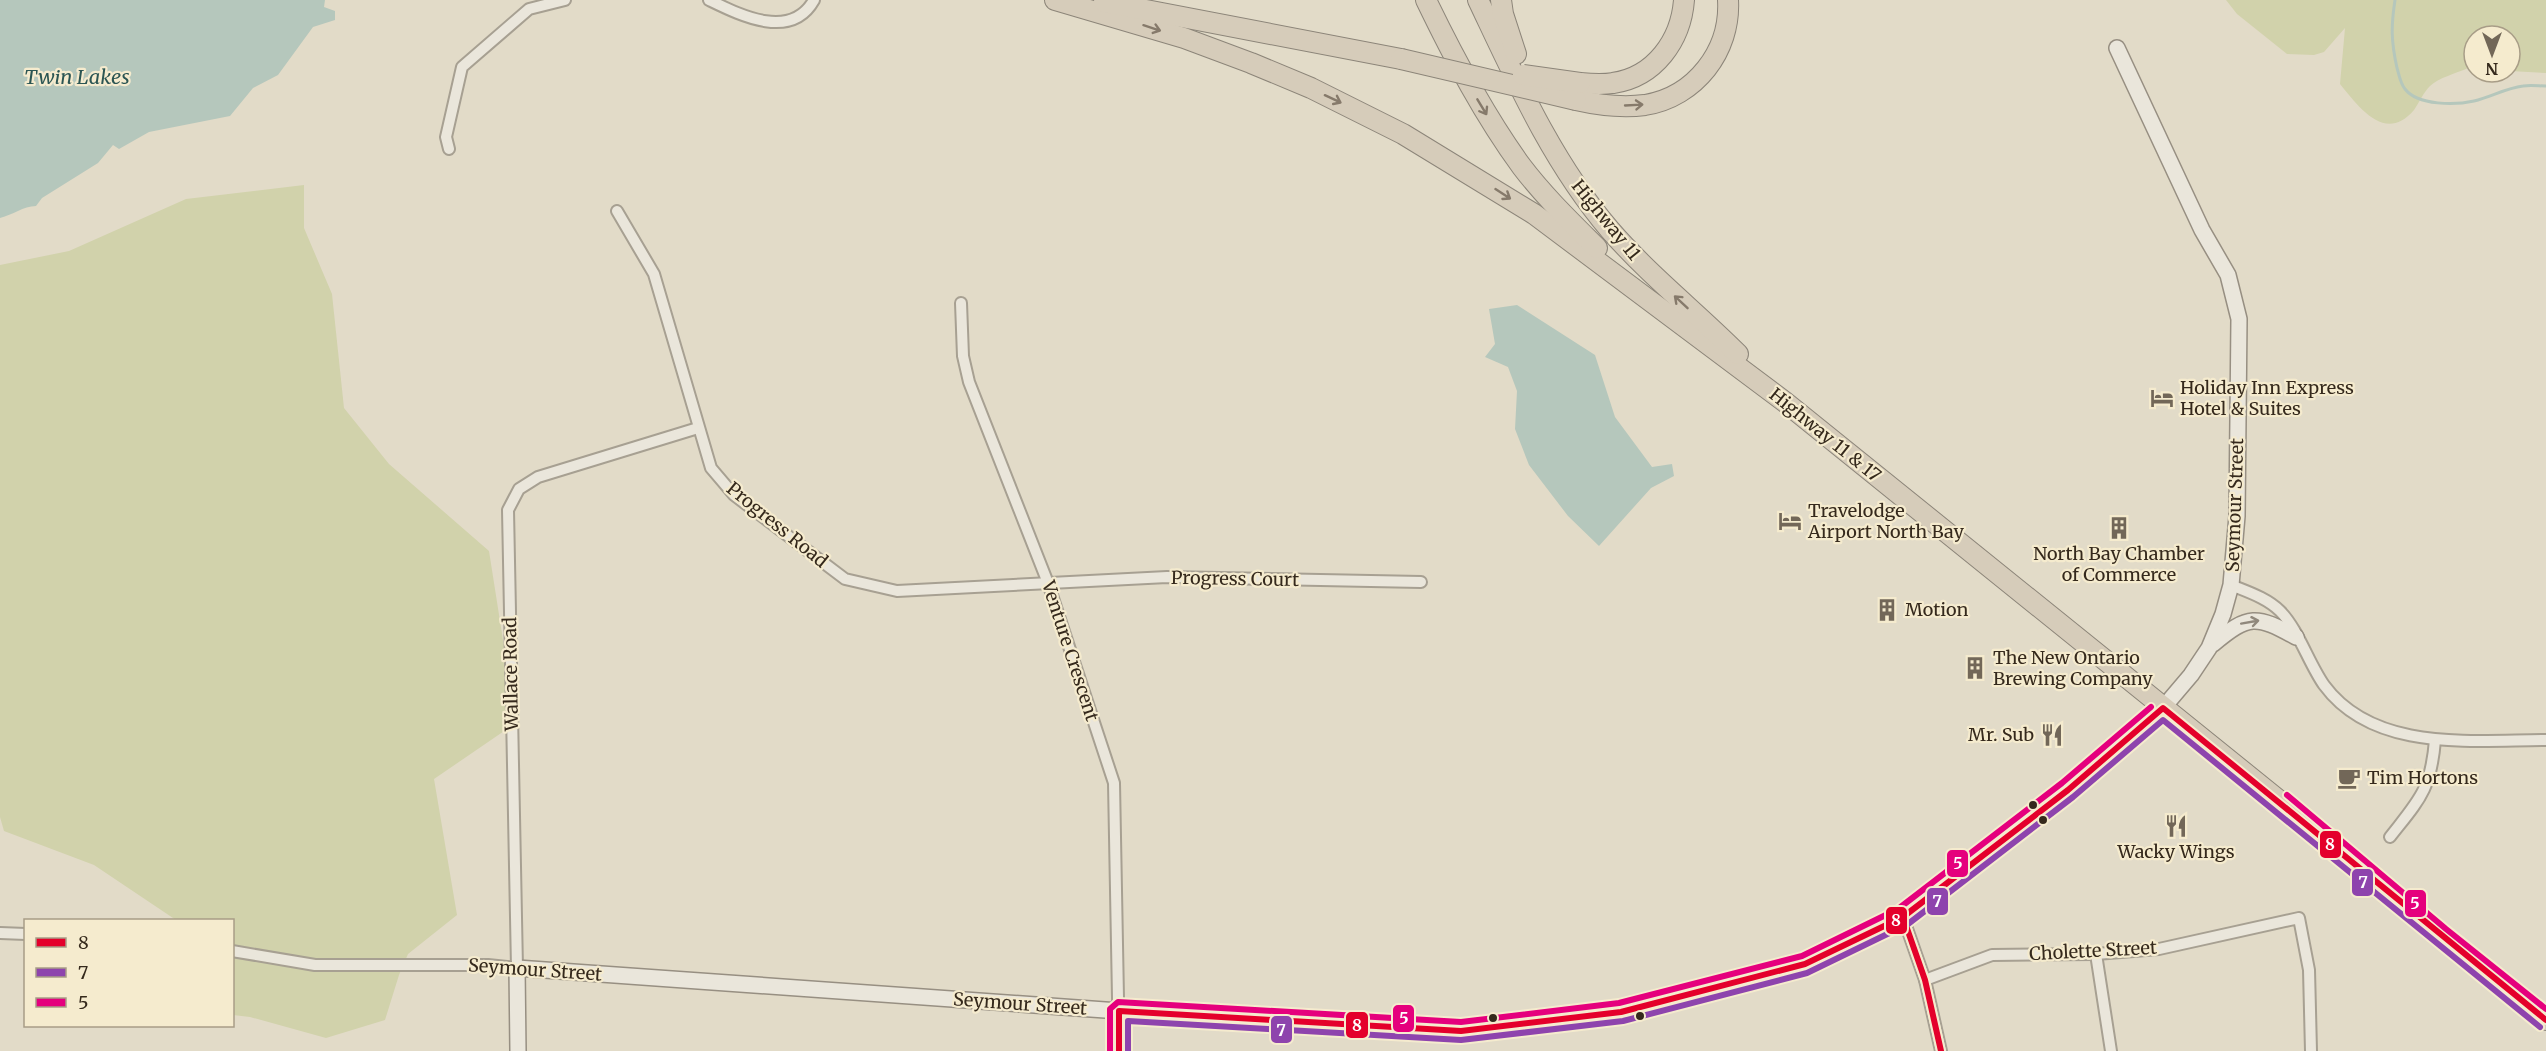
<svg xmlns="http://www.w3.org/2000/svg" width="2546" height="1051" viewBox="0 0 2546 1051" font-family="Merriweather,serif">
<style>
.green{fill:#d1d2ab}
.water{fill:#b5c7bc}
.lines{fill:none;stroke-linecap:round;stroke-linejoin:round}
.stream{stroke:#b5c7bc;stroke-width:3}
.street-casing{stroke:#a7a092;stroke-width:14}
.secondary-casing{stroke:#978f82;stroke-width:18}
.highway-casing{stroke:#8c8579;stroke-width:22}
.street{stroke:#eae6db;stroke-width:10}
.secondary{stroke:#eae6db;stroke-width:15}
.highway{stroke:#d6ccba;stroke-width:20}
.highway-bridge-casing{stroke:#8c8579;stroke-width:22;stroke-linecap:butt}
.highway-bridge{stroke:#d6ccba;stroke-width:20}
.bus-1-casing{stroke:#f5ebce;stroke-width:10}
.bus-2-casing{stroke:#f5ebce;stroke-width:10}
.bus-3-casing{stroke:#f5ebce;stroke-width:10}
.bus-1{stroke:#e4002b;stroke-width:6}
.bus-2{stroke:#8e44ad;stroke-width:6}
.bus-3{stroke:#e5007d;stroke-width:6}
.oneway{stroke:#867a6b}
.oneway2{stroke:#90887c}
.bus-dot{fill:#35291c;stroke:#f5ebce;stroke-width:2}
.labels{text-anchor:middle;stroke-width:4.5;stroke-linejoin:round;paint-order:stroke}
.street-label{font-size:18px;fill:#35291c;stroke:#f5ebce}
.poi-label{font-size:18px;fill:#35291c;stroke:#f5ebce;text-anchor:start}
.water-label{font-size:20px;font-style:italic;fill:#2b5553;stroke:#f5ebce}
.line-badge{stroke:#f5ebce;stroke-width:2}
.badge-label{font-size:16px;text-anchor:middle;font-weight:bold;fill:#fff}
</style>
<rect width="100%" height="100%" fill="#e2dbc8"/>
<g class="green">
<path d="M2226,0H2546V73L2510,71V36H2474V68H2468C2457,73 2438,78 2430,86C2423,93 2419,103 2414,110C2385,144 2359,107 2340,84L2345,28L2324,52L2314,55L2287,54L2237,14Z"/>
<path d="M304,185V228L332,294L344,408L389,464L489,551L516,723L434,779L457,915L408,954L399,975L385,1020L326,1038L250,1017L233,1015L232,920H176L94,865L4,831L0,817V265L69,251L186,199Z"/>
</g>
<g class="water">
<path d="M0,0H325L324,7L335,11V20L313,27L278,75L253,88L230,116L149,132L119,149L113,145L98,163L42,198L36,206C23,206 13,215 0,218Z"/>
<path d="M1517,305L1595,355L1615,417L1652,467L1672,464L1674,476L1651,488L1599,546L1568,516L1529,465L1515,429L1517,391L1508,367L1485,357L1495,344L1489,309Z"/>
</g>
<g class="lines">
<path class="stream" d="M2395,0C2391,26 2391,41 2397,68C2399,74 2400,83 2405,89C2418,106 2456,105 2474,101C2491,97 2506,88 2523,86C2530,85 2539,86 2546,86"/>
<g class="street-casing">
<g id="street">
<path d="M709,0C740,15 791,41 814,0"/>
<path d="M449,149L446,137L462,67L529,9L565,0"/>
<path d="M617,211L654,274L711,468L734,495L845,579L897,591L1167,577L1421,582"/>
<path d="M961,303L963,356L969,382L1048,583L1114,783L1119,1051"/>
<path d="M2231,585C2248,592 2267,598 2280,611C2298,629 2309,664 2324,685C2374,753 2473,740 2546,740"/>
<path d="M2390,837C2419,800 2431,790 2435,740"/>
<path d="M1903,917L1925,980L1941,1051"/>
<path d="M0,933L26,934"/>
<path d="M232,951L315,965H488L517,968L508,510L519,489L538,477L698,428"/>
<path d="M2096,954L2111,1051"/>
<path d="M1925,980L1992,955L2096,954L2159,949L2299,918L2309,970L2311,1051"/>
</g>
</g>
<g class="secondary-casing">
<g id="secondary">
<path d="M2213,644C2249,614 2256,615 2296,637"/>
<path d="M518,1051L517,968L1119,1011L1461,1031L1621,1012L1805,964L1903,917L2068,790L2163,708L2191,675L2209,648L2223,614L2231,585L2237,516L2239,319L2228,275L2202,230L2117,48"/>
</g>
</g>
<g class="highway-casing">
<g id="highway">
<path d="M1055,0L1184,38L1251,63L1311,88L1403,134L1534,214L1785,402L2281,802L2440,936L2546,1020"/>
<path d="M1426,0C1454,58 1484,115 1522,167C1544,196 1571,222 1597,248"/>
<path d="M1478,0C1516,80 1552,162 1610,230C1649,275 1696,312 1738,354"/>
<path d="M1501,0L1503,14L1516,54"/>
<path d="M1104,2L1401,59"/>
<path d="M1580,83C1591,84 1602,85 1613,83C1655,77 1681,40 1684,0"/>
<path d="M1576,100C1598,105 1622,108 1645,105C1695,97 1731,51 1728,0"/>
</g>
</g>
<use href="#street" class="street"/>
<use href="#secondary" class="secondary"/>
<use href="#highway" class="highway"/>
<g class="highway-bridge-casing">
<g id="highway-bridge">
<path d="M1401,59L1576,100"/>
<path d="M1523,75L1580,83"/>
</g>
</g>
<use href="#highway-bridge" class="highway-bridge"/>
<g class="bus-1-casing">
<g id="bus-1">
<path d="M1903,917L1925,980L1941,1051"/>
<path d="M1119,1051V1011L1461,1031L1621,1012L1805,964L1903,917L2068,790L2163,708L2546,1020"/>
</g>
</g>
<g class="bus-2-casing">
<path id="bus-2" d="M1128,1051V1021L1461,1040L1623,1021L1807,973L1908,924L2073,797L2163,720L2540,1027"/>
</g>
<g class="bus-3-casing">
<g id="bus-3">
<path d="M2287,795L2446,929L2546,1009"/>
<path d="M1110,1051V1009L1118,1002L1461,1022L1619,1003L1802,956L1898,909L2062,783L2151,707"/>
</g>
</g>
<use href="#bus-1" class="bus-1"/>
<use href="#bus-2" class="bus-2"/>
<use href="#bus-3" class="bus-3"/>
</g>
<defs><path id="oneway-shaft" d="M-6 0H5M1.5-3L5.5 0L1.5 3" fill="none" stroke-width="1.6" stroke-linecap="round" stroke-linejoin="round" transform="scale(1.5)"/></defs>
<g class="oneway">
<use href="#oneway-shaft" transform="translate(1152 28) rotate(18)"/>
<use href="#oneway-shaft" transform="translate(1333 99) rotate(25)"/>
<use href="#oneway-shaft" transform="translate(1634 105) rotate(-3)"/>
<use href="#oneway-shaft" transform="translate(1482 107) rotate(59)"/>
<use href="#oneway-shaft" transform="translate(1503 194) rotate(33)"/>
<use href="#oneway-shaft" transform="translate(1681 302) rotate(-137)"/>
</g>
<use class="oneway2" href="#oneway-shaft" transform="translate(2250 622) rotate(-10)"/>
<defs>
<g id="hotel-bare" transform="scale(1.8)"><path d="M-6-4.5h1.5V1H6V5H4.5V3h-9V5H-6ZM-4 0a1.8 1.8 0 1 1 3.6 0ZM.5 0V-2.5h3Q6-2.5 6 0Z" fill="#726758" stroke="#f5ebce" stroke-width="2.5" paint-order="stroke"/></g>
<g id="building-bare" transform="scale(1.8)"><path d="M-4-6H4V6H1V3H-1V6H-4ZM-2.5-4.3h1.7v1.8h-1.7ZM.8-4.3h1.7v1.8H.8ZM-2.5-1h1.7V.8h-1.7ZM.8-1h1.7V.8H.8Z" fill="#726758" stroke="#f5ebce" stroke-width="2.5" paint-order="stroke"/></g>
<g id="restaurant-bare" transform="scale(1.8)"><path d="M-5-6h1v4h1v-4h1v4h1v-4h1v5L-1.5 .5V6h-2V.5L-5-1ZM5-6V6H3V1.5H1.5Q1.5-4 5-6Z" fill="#726758" stroke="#f5ebce" stroke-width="2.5" paint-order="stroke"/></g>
<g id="cafe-bare" transform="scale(1.8)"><path d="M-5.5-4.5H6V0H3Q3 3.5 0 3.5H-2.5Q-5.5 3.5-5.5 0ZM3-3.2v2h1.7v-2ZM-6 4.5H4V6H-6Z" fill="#726758" stroke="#f5ebce" stroke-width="2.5" paint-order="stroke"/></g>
</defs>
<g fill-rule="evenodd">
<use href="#hotel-bare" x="2162" y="398"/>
<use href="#hotel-bare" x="1790" y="521"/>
<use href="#building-bare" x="2119" y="528"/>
<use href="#building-bare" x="1887" y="610"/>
<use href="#building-bare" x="1975" y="668"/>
<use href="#restaurant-bare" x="2052" y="735"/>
<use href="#cafe-bare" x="2349" y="778"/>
<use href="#restaurant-bare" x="2176" y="826"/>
</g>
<g class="bus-dot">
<circle cx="2033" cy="805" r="5"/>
<circle cx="2043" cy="820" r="5"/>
<circle cx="1640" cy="1016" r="5"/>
<circle cx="1493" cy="1018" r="5"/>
</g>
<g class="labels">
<g class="street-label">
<text transform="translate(1606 220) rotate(51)" y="6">Highway 11</text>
<text transform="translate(1825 435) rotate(39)" y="6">Highway 11 &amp; 17</text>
<text transform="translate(2235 505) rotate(-88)" y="6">Seymour Street</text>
<text transform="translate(777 525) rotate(39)" y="6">Progress Road</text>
<text transform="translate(1235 579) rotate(1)" y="6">Progress Court</text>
<text transform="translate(1070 651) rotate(72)" y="6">Venture Crescent</text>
<text transform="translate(511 674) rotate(-91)" y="6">Wallace Road</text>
<text transform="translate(2093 951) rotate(-3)" y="6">Cholette Street</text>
<text transform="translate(535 970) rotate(4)" y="6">Seymour Street</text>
<text transform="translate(1020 1004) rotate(4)" y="6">Seymour Street</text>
</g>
<g class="poi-label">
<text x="2180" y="394">Holiday Inn Express<tspan x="2180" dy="21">Hotel &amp; Suites</tspan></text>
<text x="1808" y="517">Travelodge<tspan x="1808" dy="21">Airport North Bay</tspan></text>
<text x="2119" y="560" text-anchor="middle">North Bay Chamber<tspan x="2119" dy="21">of Commerce</tspan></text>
<text x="1905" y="616">Motion</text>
<text x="1993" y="664">The New Ontario<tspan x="1993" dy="21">Brewing Company</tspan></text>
<text x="2034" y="741" text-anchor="end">Mr. Sub</text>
<text x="2367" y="784">Tim Hortons</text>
<text x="2176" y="858" text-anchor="middle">Wacky Wings</text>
</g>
<g class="water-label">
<text x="77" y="84">Twin Lakes</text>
</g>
</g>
<g class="line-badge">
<rect x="2319" y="830" width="23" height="29" rx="6" fill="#e4002b"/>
<rect x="1946" y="849" width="23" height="29" rx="6" fill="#e5007d"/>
<rect x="2351" y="868" width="23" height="29" rx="6" fill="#8e44ad"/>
<rect x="1926" y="887" width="23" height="29" rx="6" fill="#8e44ad"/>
<rect x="2404" y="889" width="23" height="29" rx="6" fill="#e5007d"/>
<rect x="1885" y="906" width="23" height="29" rx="6" fill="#e4002b"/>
<rect x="1392" y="1004" width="23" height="29" rx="6" fill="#e5007d"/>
<rect x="1345" y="1011" width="24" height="28" rx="6" fill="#e4002b"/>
<rect x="1270" y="1015" width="23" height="29" rx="6" fill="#8e44ad"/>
</g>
<g class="badge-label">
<text x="2330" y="850">8</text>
<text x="1958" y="869">5</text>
<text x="2363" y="888">7</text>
<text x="1937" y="907">7</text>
<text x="2415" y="909">5</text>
<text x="1896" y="926">8</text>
<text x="1404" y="1024">5</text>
<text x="1357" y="1031">8</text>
<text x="1281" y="1036">7</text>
</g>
<rect x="24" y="919" width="210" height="108" fill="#f5ebce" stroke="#a89d87" stroke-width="1.5"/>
<rect x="36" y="938" width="30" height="9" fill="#e4002b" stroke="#a89d87" stroke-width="1.5"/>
<text x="78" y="949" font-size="18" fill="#35291c">8</text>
<rect x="36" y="968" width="30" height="9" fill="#8e44ad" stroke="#a89d87" stroke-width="1.5"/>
<text x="78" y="979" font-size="18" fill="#35291c">7</text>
<rect x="36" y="998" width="30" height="9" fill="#e5007d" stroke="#a89d87" stroke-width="1.5"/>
<text x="78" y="1009" font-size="18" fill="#35291c">5</text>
<g transform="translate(2492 54) rotate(180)"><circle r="28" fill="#f5ebce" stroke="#a89d87" stroke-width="1.5"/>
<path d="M0-4.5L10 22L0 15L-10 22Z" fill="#726758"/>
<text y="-9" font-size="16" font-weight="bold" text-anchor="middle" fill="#35291c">N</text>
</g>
</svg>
